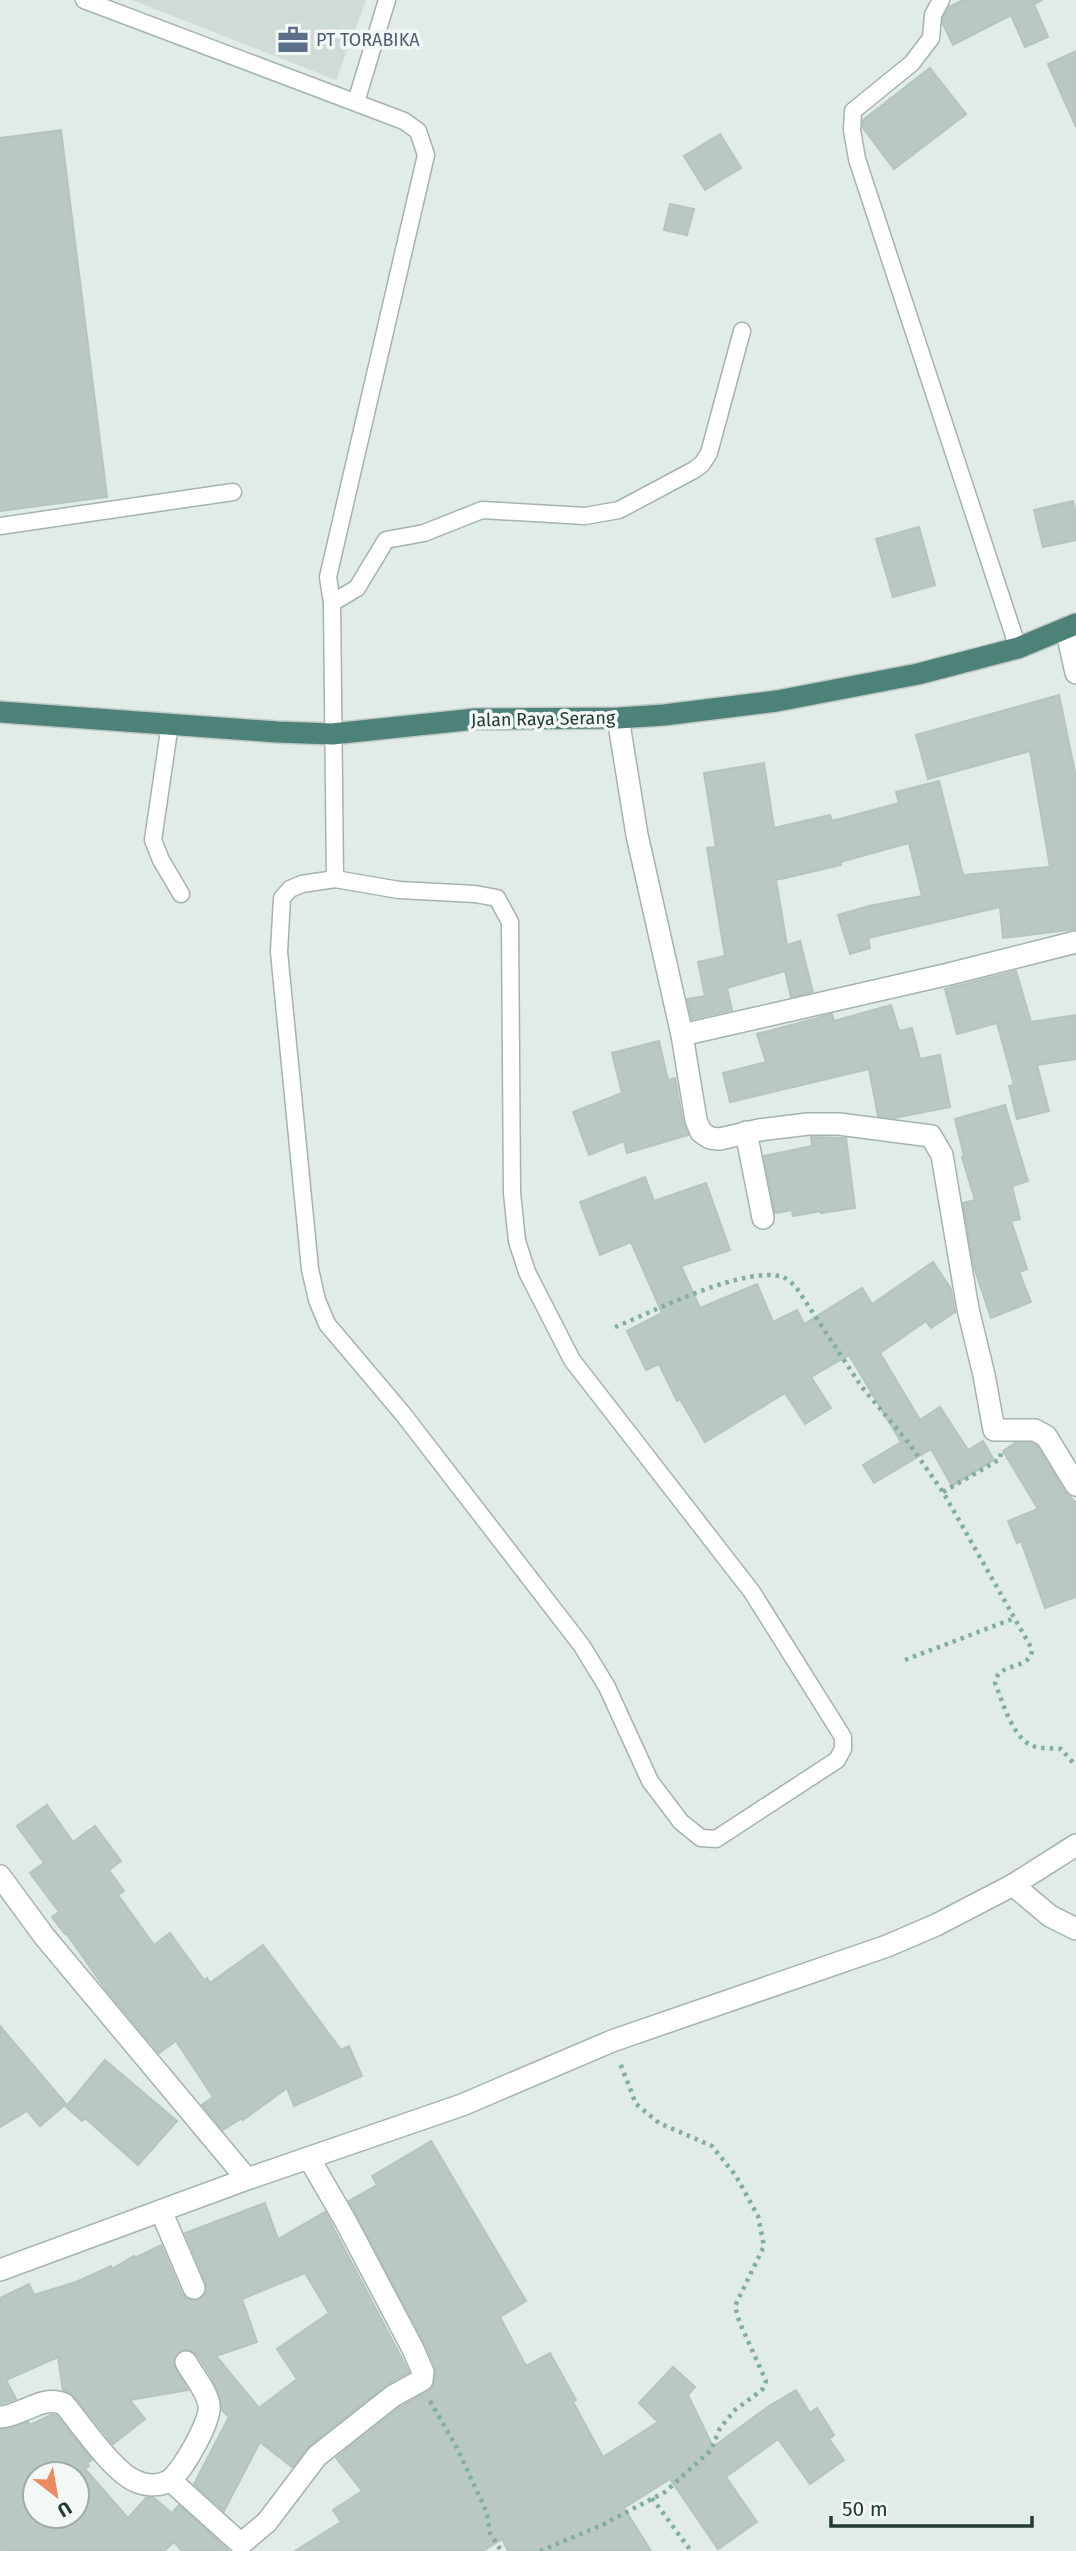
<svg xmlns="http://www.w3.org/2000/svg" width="1076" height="2551" viewBox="0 0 1076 2551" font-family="'Fira Sans',sans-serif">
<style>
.built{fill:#cfdbd6}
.building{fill:#b9c8c3;stroke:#b4c4be;stroke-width:2;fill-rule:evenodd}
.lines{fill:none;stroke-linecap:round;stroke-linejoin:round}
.service-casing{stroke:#a4b3ae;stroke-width:19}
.minor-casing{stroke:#a4b3ae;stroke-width:24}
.trunk-casing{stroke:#c1c8c6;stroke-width:24}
.path{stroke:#83ada2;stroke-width:4.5;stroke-dasharray:3.5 5;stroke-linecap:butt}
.service{stroke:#fff;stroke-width:16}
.minor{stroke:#fff;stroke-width:21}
.trunk{stroke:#4c8278;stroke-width:21}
.labels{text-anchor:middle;stroke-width:7;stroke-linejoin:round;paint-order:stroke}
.service-label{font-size:18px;fill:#4e5e75;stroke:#f1f8f5;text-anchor:start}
.street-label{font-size:18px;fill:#223b35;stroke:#f1f8f5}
</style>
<rect width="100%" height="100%" fill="#e1ebe7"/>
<path class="built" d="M132,0H366L336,80Z"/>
<g class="building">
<path d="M963,0H1042L1034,4L1048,37L1025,47L1011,15L953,45L943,24V18L949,7Z"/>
<path d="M1076,51V127L1048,64Z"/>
<path d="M930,68L966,114L894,169L863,128V120Z"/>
<path d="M61,130L107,497L0,511V138Z"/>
<path d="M720,134L741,168L705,190L684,156Z"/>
<path d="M670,204L694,209L687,235L664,230Z"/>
<path d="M1073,501L1076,514V540L1043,547L1034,510Z"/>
<path d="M919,527L935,585L893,597L876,539Z"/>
<path d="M1059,695L1076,777V929L1003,938L1000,907L868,938L870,948L850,954L838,915L869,906L922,896L909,843L840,862L841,865L776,880L787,945L800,941L813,992L791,997L785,971L727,988L732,1010L692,1019L687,999L705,996L698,962L725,956L707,848L716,847L704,773L764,763L774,828L830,815L832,821L899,803L896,792L939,781L963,875L1050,867L1030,751L928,779L916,735Z"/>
<path d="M1016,971L1031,1022L1076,1015V1059L1037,1065L1049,1111L1017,1119L1009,1086L1014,1085L997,1023L957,1034L945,989Z"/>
<path d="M891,1005L899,1031L912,1028L920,1059L940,1055L950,1107L894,1118L878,1116L869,1069L730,1102L723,1073L766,1062L757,1034L832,1014L834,1021Z"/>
<path d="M659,1041L668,1080L675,1078L683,1122L688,1135L627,1153L624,1141L589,1155L573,1112L622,1093L612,1053Z"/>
<path d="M1005,1105L1028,1181L1012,1186L1020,1219L1011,1221L1027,1269L1019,1272L1031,1302L991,1318L974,1267L963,1203L975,1200L962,1157L964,1156L955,1119Z"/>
<path d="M811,1137L846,1138L855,1208L821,1213V1211L793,1216L792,1210L775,1213L764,1156L812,1146Z"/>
<path d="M645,1177L654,1201L706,1183L730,1250L681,1266L700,1308L757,1284L773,1322L797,1310L804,1324L862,1288L872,1304L933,1262L951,1289L955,1312L931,1328L926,1321L880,1353L920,1420L940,1407L968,1450L983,1441L994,1460L952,1486L931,1449L874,1483L863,1465L901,1442L849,1355L811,1377L831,1408L805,1424L785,1393L705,1442L680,1399L677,1401L659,1364L646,1370L627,1331L662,1313L631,1242L600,1255L580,1202Z"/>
<path d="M1015,1443H1032L1037,1446L1065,1492L1076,1503V1597L1045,1608L1021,1541L1017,1543L1008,1521L1038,1509L1003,1451Z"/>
<path d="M47,1805L73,1842L95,1826L121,1861L109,1870L124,1891L118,1895L154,1945L170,1933L204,1980L207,1978L210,1983L263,1945L341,2050L349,2046L362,2076L294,2106L287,2088L243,2120L242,2118L223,2130L202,2105L213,2097L176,2041L159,2053L106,1990L66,1933L65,1934L52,1917L59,1912L30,1873L44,1863L17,1826Z"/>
<path d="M0,2026L66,2104L40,2126L27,2111L0,2127Z"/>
<path d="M105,2060L177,2121L138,2165L85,2118L82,2121L66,2107Z"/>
<path d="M431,2141L526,2301L500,2317L526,2366L550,2353L576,2400L573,2402L603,2457L658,2422L639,2403L673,2367L695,2387L688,2395L713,2447L769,2406L796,2390L810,2413L817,2408L834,2435L829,2439L844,2460L810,2484L778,2439L726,2477L757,2522L718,2549L670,2479L624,2508L651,2551H508L502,2539L483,2551H295L341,2522L333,2510L362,2491L336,2458L400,2407L429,2391L435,2382V2367L425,2344L349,2201L377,2185L372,2176Z"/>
<path d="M265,2203L278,2239L325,2212L409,2372L385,2386L309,2446L292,2467L260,2442L224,2511L194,2484L229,2417L222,2410L220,2395L211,2376L197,2355L187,2349L179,2351L173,2363L188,2390L130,2400L145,2419L113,2444L74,2396L63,2390L58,2357L6,2380L16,2399L0,2404V2298L29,2284L34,2295L76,2282L111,2266L112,2269L134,2256L135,2258L161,2245L182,2294L187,2299L199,2300L205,2295L206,2283L185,2233ZM305,2273L329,2313L277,2349L297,2379L259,2408L216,2356L257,2342L242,2299Z"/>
<path d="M51,2415H56L92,2460L87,2463L89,2466L85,2469L128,2518L146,2498H154L172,2513L179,2505L229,2551H182L174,2542L164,2551H0V2430L28,2422L30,2425ZM35,2474H77V2516H35Z"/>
</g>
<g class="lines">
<g class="service-casing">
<g id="service">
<path d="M84,0L404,121L418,131L426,155L328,577L332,603L335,879"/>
<path d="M941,0L933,15L931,38L912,63L853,111L852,130L857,159L1018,648"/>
<path d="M356,102L387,0"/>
<path d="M0,526L233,492"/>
<path d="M332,603L357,588L386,540L424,533L482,510L585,516L619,510L694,470L702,464L709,453L742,331"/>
<path d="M170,724L153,840L161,860L181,894"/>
<path d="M335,879L399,890L475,894L497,898L510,922L512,1193L517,1241L527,1272L572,1360L752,1592L843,1737V1749L837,1760L716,1839L701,1838L681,1822L650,1781L607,1687L582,1646L403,1414L327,1324L317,1300L310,1269L279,952L282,898L290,889L302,884Z"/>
</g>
</g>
<g class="minor-casing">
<g id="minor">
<path d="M1066,628L1076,673"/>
<path d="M618,718L637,835L682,1035L696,1120L701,1132L710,1138L720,1139L759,1130L808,1124H839L931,1136L942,1155L968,1309L984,1375L994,1430H1035L1046,1436L1076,1485"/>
<path d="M682,1035L949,974L1076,942"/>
<path d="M746,1132L763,1218"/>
<path d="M0,1876L44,1936L247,2179"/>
<path d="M1013,1885L1050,1916L1076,1929"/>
<path d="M161,2211L194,2288"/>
<path d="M0,2270L247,2179L462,2105L612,2041L887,1946L936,1925L1013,1885L1076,1845"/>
<path d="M0,2417C22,2416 43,2394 64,2404C81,2424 114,2474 138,2482C147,2486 160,2486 169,2481C182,2472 212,2420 209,2405C207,2391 193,2375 186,2362"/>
<path d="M170,2480L241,2544L267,2522L317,2456L393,2396L422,2380L423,2372L413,2349L346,2222L309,2158"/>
</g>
</g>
<g class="trunk-casing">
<path id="trunk" d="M0,712L277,732L332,734L475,719L618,718L664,715L777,701L918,674L1018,648L1076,624"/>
</g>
<g class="path">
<path d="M615,1327C653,1312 744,1265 783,1277C787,1279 792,1283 796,1287L861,1386L908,1442L943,1492L1032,1649C1032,1671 997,1661 995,1683C1003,1702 1012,1738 1033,1746C1041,1749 1053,1748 1061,1749L1076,1766"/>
<path d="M943,1492L995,1462L1000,1459L1001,1452"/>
<path d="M905,1660L1015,1618"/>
<path d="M430,2401L457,2448L487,2513L490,2533L501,2551"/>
<path d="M652,2498L691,2551"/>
<path d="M540,2551L602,2525L665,2492L711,2450L720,2428L735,2410L762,2390L766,2381L739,2321L735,2306L764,2246L758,2216L736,2176L712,2146L659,2123L636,2104L620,2063"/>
</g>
<use href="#service" class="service"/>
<use href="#minor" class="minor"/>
<use href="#trunk" class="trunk"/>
</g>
<defs>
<g id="office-bare" transform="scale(2.415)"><path d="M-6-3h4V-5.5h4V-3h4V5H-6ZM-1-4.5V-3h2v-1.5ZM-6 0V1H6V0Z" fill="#5c6f8a" stroke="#f1f8f5" stroke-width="2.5" paint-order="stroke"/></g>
</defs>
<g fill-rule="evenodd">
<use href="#office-bare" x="293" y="40"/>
</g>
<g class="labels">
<g class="service-label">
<text x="316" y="46">PT TORABIKA</text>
</g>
<g class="street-label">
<text transform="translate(543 719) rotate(-1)" y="6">Jalan Raya Serang</text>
</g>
</g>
<g transform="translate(56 2495) rotate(149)"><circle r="33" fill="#f1f8f5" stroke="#9eaca8" stroke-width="2"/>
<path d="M0-5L12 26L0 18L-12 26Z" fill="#eb895f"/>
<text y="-10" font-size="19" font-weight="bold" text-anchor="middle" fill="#223b35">U</text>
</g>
<path d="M831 2516v10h201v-10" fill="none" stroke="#223b35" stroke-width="3.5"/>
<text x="842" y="2516" font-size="21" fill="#223b35" stroke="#f1f8f5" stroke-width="5" paint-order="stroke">50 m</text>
</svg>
